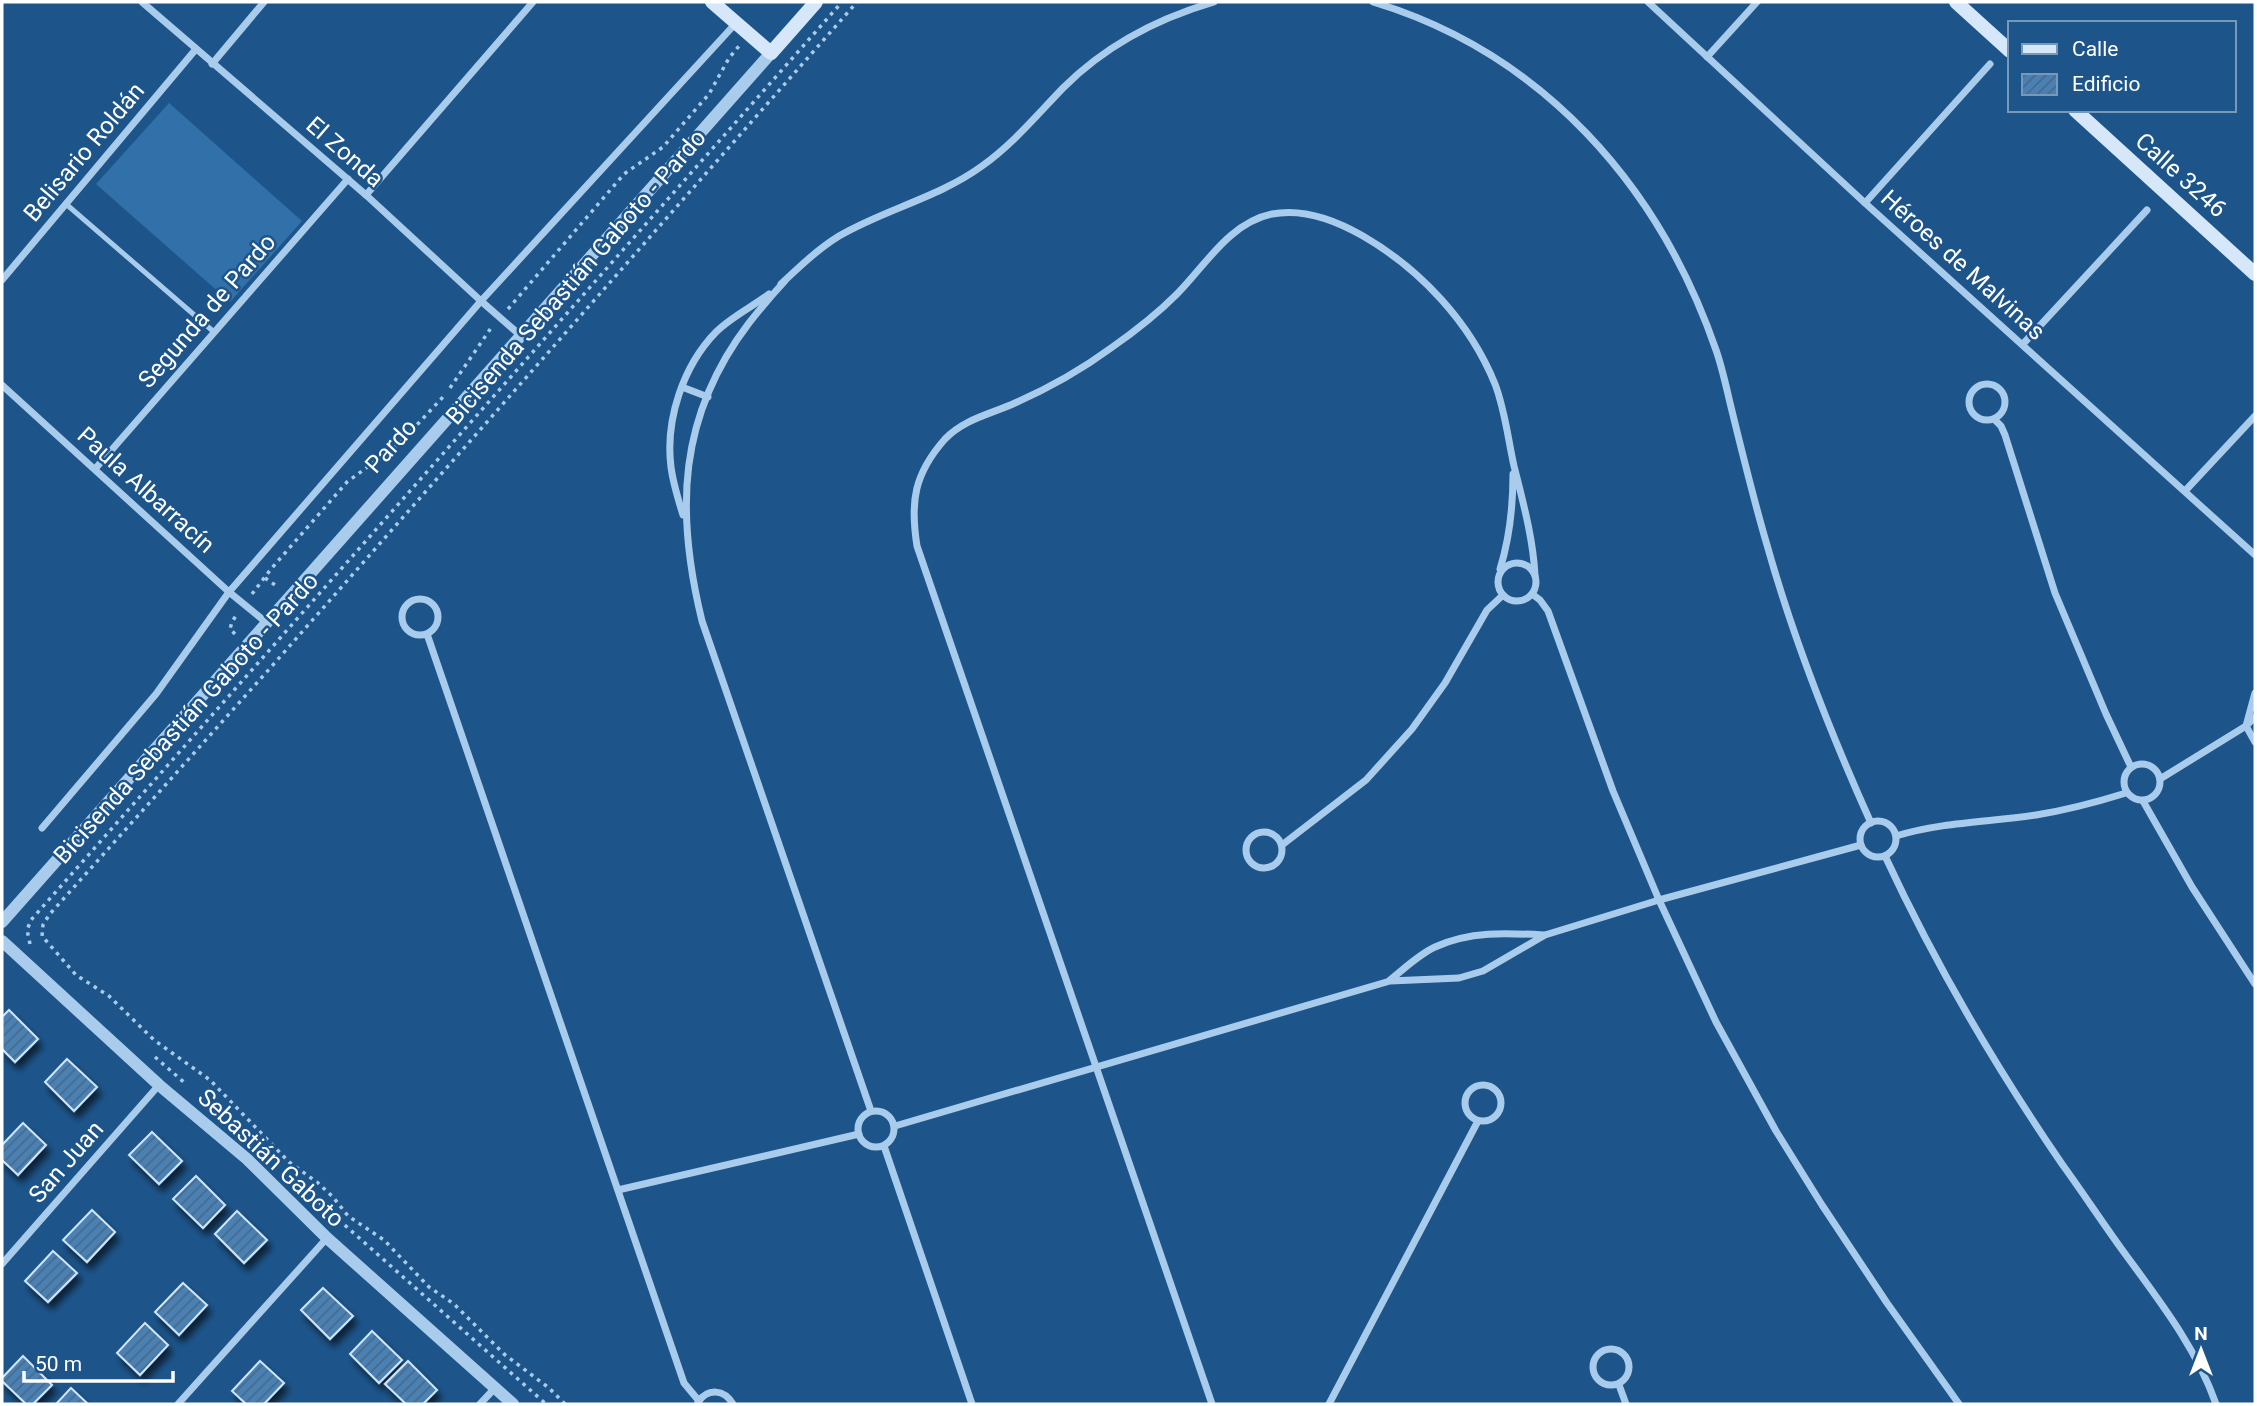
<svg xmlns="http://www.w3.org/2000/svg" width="2257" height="1406" viewBox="0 0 2257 1406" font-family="Roboto,sans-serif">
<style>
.garden{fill:#3170a9}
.building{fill:url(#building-hatch);stroke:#cfe5f9;stroke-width:2;filter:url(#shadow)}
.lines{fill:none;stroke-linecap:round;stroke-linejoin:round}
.path{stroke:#a9ccec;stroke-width:3.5;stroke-dasharray:3.5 5;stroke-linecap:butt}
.service{stroke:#a9ccec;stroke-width:5}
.minor{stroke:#a9ccec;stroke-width:7}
.tertiary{stroke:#a9ccec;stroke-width:12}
.secondary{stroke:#d6e7f9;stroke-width:14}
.labels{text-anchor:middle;stroke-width:5;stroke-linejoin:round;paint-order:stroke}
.street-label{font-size:24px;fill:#fff;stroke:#1d558b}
</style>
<defs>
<pattern id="building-hatch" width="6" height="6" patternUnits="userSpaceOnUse" patternTransform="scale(1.75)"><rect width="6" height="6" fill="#4a81b5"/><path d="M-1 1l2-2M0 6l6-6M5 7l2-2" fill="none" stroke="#4b6986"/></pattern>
<filter id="shadow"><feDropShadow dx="4" dy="7" stdDeviation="3.5" flood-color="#0009"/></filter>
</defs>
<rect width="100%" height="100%" fill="#1d558b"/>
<path class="garden" d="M169,103L302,221L230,302L96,184Z"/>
<g class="building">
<path d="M9,1010L38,1039L15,1062L2,1049V1017Z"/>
<path d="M67,1059L97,1087L74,1111L45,1082Z"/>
<path d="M23,1123L46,1145L18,1175L2,1160V1145Z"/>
<path d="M152,1132L182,1161L159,1184L129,1155Z"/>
<path d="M196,1176L225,1205L203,1228L173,1199Z"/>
<path d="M92,1210L115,1232L87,1262L63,1240Z"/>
<path d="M237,1211L267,1240L244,1263L215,1234Z"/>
<path d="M53,1251L77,1273L48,1302L25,1281Z"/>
<path d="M183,1283L207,1305L179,1335L155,1312Z"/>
<path d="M323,1288L353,1316L330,1339L301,1310Z"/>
<path d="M145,1323L168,1345L140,1375L117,1353Z"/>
<path d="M372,1331L402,1360L379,1383L350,1354Z"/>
<path d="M23,1356L52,1385L33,1404H26L2,1381V1378Z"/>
<path d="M260,1361L284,1383L264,1404H246L232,1391Z"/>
<path d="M408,1361L437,1390L423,1404H406L385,1384Z"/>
<path d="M71,1388L88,1404H56Z"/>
</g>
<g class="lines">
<g class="path">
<path d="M508,309L624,174L663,147L709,94L729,58L739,46"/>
<path d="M450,388L491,328"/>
<path d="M265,578L278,587"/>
<path d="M252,594L271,569L347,482L399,444L443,397"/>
<path d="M235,634L230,629L232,622L237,614"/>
<path d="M30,944L27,930L31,920L842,2"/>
<path d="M155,1057L186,1084"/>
<path d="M294,1180L546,1404"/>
<path d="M565,1404L549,1388L504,1354L454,1304L429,1287L384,1240L348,1216L333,1197L318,1183L289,1162L210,1080L154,1040L109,996L76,975L42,936L43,925L49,915L272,666L857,2"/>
</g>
<path class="service" d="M66,204L214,332"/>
<g class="minor">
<path d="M142,2L366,195L481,301L520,335"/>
<path d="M1373,2C1542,53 1659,185 1716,350C1723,370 1727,391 1732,411C1743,456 1754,501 1767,545C1794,641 1830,732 1871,823"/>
<path d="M1648,2L1865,203L2255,555"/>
<path d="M1707,57L1757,2"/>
<path d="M212,64L264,2"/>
<path d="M366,195L533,2"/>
<path d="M1865,203L1990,64"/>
<path d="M2,280L196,49"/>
<path d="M784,282C772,295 760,309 749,323C678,416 675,511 702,621L871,1111"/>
<path d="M781,284C799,267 818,249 839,236C885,209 938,198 982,166C1013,144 1037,115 1063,88C1106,45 1156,19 1214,2"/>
<path d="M2023,344L2147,210"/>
<circle cx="1987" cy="402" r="18"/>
<path d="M2,385L229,592L267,623"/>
<path d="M682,387L708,397"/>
<path d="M1994,419L2001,426L2005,435L2055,593L2106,714L2131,767"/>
<path d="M95,469L348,179"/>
<path d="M2185,491L2255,416"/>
<path d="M683,515C678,499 673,483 671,467C665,420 683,366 716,332C731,317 752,307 769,294"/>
<circle cx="1517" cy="582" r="19"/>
<path d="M1500,569C1510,537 1513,507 1513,474"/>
<path d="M1532,594L1540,600L1548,611L1613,791L1659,900L1716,1022L1776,1131L1822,1205L1887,1303L1959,1404"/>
<circle cx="420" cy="617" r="18"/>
<path d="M427,634L684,1383L699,1401"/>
<path d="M2255,693L2246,726L2255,742"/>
<circle cx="2142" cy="782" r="18"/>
<path d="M2160,779L2246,726L2255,717"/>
<path d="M2143,801L2192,887L2255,984"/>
<circle cx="1878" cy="839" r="18"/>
<path d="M42,828L156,694L229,592L481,301L736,23"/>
<circle cx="1264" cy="850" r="18"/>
<path d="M1896,836C1942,822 1989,822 2036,815C2067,810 2097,802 2126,793"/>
<path d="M1282,845L1366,780L1412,729L1445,683L1487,610L1503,595"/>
<path d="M1885,856C1935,964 1995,1066 2062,1164C2083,1193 2102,1222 2123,1251C2158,1299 2196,1347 2216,1404"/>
<path d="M1390,980C1404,969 1418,955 1435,947C1470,931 1506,933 1544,935"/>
<circle cx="1483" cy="1103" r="18"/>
<circle cx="876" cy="1129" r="18"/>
<path d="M895,1126L1390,981L1459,978L1483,971L1545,935L1659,900L1861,845"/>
<path d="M884,1146L972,1404"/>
<path d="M618,1190L859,1134"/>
<path d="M2,1264L159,1085"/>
<circle cx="1611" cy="1367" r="18"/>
<path d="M1619,1385L1626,1404"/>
<path d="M698,1402C708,1388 724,1389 733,1404"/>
<path d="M178,1404L327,1238"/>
<path d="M480,1404L495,1388"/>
<path d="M1212,1404L917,546C910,502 914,474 945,439C964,419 991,414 1015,403C1049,388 1081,370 1111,348C1134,332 1157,314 1177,294C1205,266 1229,223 1272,214C1303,208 1337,221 1363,236C1420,269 1470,322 1495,384C1505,410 1508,439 1514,466C1523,502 1533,538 1535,575"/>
<path d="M1329,1404L1478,1121"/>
</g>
<g class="tertiary">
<path d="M2,922L771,53"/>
<path d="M2,941L159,1085L247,1159L327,1238L513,1404"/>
</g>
<g class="secondary">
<path d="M712,2L771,53L816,2"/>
<path d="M1956,2L2010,51"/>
<path d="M2075,110L2255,274"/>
</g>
</g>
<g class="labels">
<g class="street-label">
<text transform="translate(84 152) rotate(-50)" y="8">Belisario Roldán</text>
<text transform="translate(345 152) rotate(41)" y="8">El Zonda</text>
<text transform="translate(2181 175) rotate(42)" y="8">Calle 3246</text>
<text transform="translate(1963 265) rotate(42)" y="8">Héroes de Malvinas</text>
<text transform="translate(576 277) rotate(-49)" y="8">Bicisenda Sebastián Gaboto - Pardo</text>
<text transform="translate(207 311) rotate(-49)" y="8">Segunda de Pardo</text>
<text transform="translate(391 446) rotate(-48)" y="8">Pardo</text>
<text transform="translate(146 490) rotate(42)" y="8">Paula Albarracín</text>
<text transform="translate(186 718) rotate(-48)" y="8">Bicisenda Sebastián Gaboto - Pardo</text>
<text transform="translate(271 1158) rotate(43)" y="8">Sebastián Gaboto</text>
<text transform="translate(66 1162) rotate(-49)" y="8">San Juan</text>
</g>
</g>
<rect width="2257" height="1406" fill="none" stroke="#ffffff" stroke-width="7"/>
<rect x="2008" y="21" width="228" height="91" fill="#1d558b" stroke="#7799b9" stroke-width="2"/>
<rect x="2022" y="44" width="35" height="10" fill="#d6e7f9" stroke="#7799b9" stroke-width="2"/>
<text x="2072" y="56" font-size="21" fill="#ffffff">Calle</text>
<rect x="2022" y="74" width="35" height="21" fill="url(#building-hatch)" stroke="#7799b9" stroke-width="2"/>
<text x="2072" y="91" font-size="21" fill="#ffffff">Edificio</text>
<g transform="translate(2201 1350)" stroke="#1d558b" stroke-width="5" paint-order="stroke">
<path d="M0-5L12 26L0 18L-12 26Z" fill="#ffffff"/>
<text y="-10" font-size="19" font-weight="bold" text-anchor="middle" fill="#ffffff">N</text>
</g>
<path d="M24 1371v10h149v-10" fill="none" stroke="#ffffff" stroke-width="3.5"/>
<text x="35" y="1371" font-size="21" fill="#ffffff" stroke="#1d558b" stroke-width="5" paint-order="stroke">50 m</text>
</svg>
